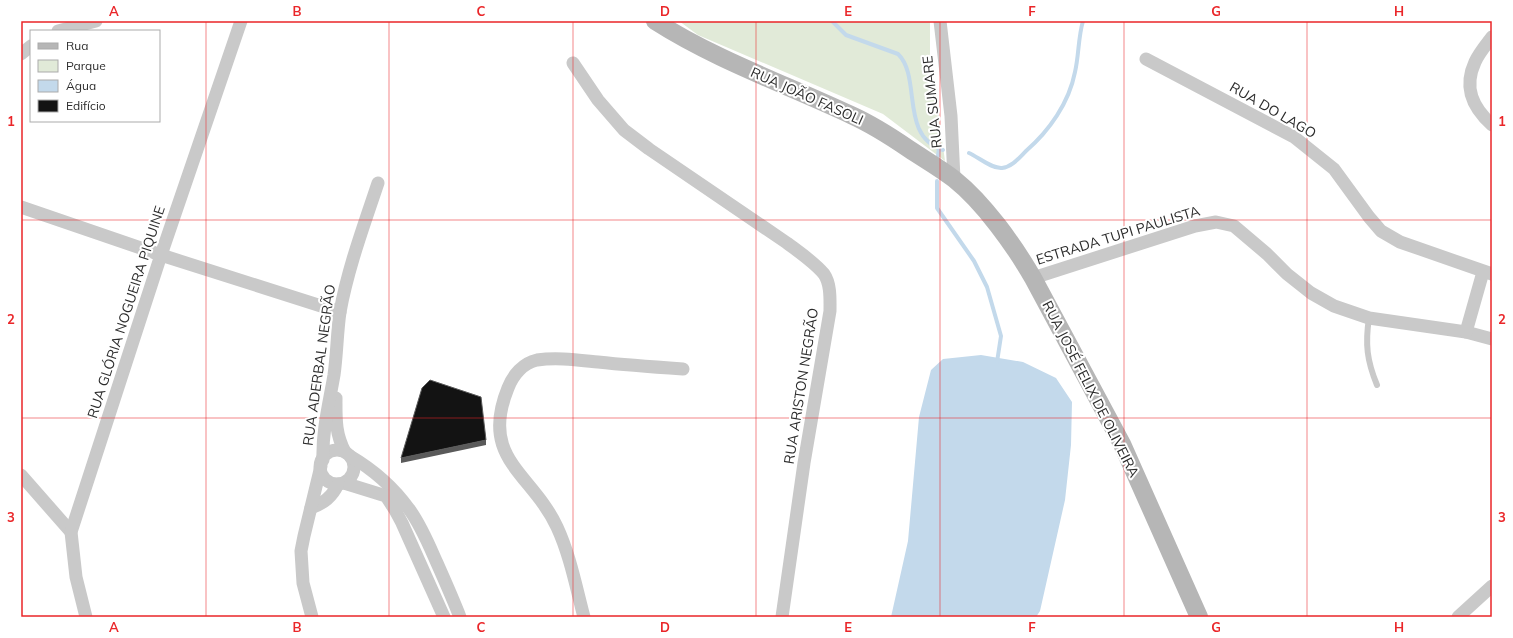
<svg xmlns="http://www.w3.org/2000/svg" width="1513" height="638" viewBox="0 0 1513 638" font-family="Mulish,sans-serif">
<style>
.green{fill:#e1ead8}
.water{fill:#c3d9eb}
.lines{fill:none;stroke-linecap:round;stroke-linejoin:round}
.stream{stroke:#c3d9eb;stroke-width:4}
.service{stroke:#c9c9c9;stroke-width:6}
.minor{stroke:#c9c9c9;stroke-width:13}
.secondary{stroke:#b6b6b6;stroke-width:18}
.shaded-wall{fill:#5a5a5a}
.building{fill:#131313;stroke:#5a5a5a}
.grid{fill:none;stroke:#ea2629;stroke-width:1;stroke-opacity:0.55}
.labels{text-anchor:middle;stroke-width:4;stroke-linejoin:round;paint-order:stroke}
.street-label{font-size:14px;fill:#2c2c2c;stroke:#fff}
.neatline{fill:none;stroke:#ea2629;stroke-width:1.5}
.grid-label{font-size:13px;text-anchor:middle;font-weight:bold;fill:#ea2629}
</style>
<rect width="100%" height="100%" fill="#fff"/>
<path class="green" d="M679,21H930V54L945,161L883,114L698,35Z"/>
<path class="water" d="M981,355L1023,362L1056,378L1072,402L1071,445L1065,500L1040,611L1036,617H891L908,541L919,417L931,370L943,359Z"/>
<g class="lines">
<g class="stream">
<path d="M832,21L846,35L898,54C922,77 899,136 943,150"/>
<path d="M969,153C978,157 992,169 1002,168C1012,167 1019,158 1026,151C1049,131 1069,103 1075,72C1079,55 1078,38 1083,21"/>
<path d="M938,156L939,148"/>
<path d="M937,181V208L974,261L987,287L1001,336L997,362"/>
</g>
<path class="service" d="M1369,318C1365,344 1367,361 1377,385"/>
<g class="minor">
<path d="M940,21L951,116L954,179"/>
<path d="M58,31L96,21"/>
<path d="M1492,37C1486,45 1479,53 1475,62C1463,88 1473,108 1492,125"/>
<path d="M21,54L31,46"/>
<path d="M1146,59L1294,137L1334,169L1369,217L1381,231L1400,242L1492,274"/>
<path d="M573,63L598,100L624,130L649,149L787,243C799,252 814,262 824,274C831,284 830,300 830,311L804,463L782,617"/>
<path d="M21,207L161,255L340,312"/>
<path d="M1033,278L1195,226L1216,222L1234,226L1267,254L1287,274L1311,293L1334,306L1369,318L1466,332L1492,339"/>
<path d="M1466,332L1483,272"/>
<path d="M336,398C336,418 335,433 345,452"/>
<circle cx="337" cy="467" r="17"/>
<path d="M350,456C372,469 394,488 409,509C421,525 429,545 437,563C445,581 453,599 460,617"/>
<path d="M323,460C322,431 329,404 334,375C337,354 337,333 340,312C348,268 364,225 378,183"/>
<path d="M21,475L71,532"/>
<path d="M344,483L386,496L395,510L402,523L444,617"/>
<path d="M311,508C324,503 332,497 338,484"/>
<path d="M86,617L76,577L71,532L161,255L241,21"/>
<path d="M312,617L303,583L301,551L304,536L321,466"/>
<path d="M584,617C576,587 570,555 557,527C532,473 479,459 508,388C513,375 523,363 537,360C557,357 578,360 598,362C626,365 654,367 683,369"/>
<path d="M1458,617L1492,586"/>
</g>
<path class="secondary" d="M655,21C716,60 785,84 851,115C871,124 890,136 909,149C924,159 940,168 954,179C984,203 1014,245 1033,278L1122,444L1199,617"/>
</g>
<path class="shaded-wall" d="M486,440V445L401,463V458Z"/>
<path class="building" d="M430,380L481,397L486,440L401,458L422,388Z"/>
<path class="grid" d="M206,21V617M389,21V617M573,21V617M756,21V617M940,21V617M1124,21V617M1307,21V617M21,220H1492M21,418H1492"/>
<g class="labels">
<g class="street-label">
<text transform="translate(807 96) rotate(24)" y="5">RUA JOÃO FASOLI</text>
<text transform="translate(932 102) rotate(-96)" y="5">RUA SUMARE</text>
<text transform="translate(1273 110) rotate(30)" y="5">RUA DO LAGO</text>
<text transform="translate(1118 235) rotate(-17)" y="5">ESTRADA TUPI PAULISTA</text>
<text transform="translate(126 312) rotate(-72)" y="5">RUA GLÓRIA NOGUEIRA PIQUINE</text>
<text transform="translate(319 365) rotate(-82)" y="5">RUA ADERBAL NEGRÃO</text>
<text transform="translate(801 386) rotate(-81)" y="5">RUA ARISTON NEGRÃO</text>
<text transform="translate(1091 389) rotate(63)" y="5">RUA JOSÉ FELIX DE OLIVEIRA</text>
</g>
</g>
<rect width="1513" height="638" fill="none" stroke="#ffffff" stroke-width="44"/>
<rect x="30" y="30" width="130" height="92" fill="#ffffff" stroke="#ababab"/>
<rect x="38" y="43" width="20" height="6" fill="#b6b6b6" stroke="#ababab"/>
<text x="66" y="50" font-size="12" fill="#2c2c2c">Rua</text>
<rect x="38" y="60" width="20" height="12" fill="#e1ead8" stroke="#ababab"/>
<text x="66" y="70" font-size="12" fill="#2c2c2c">Parque</text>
<rect x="38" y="80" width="20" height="12" fill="#c3d9eb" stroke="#ababab"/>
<text x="66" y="90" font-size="12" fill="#2c2c2c">Água</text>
<rect x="38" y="100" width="20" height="12" fill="#131313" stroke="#ababab"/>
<text x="66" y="110" font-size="12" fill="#2c2c2c">Edifício</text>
<rect x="22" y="22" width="1469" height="594" class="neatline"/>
<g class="grid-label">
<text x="114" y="16">A</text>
<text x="297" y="16">B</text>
<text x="481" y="16">C</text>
<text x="665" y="16">D</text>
<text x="848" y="16">E</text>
<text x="1032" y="16">F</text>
<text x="1216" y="16">G</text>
<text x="1399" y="16">H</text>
<text x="11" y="126">1</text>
<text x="1502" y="126">1</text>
<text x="11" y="324">2</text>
<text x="1502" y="324">2</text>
<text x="11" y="522">3</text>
<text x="1502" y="522">3</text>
<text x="114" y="632">A</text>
<text x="297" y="632">B</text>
<text x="481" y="632">C</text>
<text x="665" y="632">D</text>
<text x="848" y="632">E</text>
<text x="1032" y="632">F</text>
<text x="1216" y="632">G</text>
<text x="1399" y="632">H</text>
</g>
</svg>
